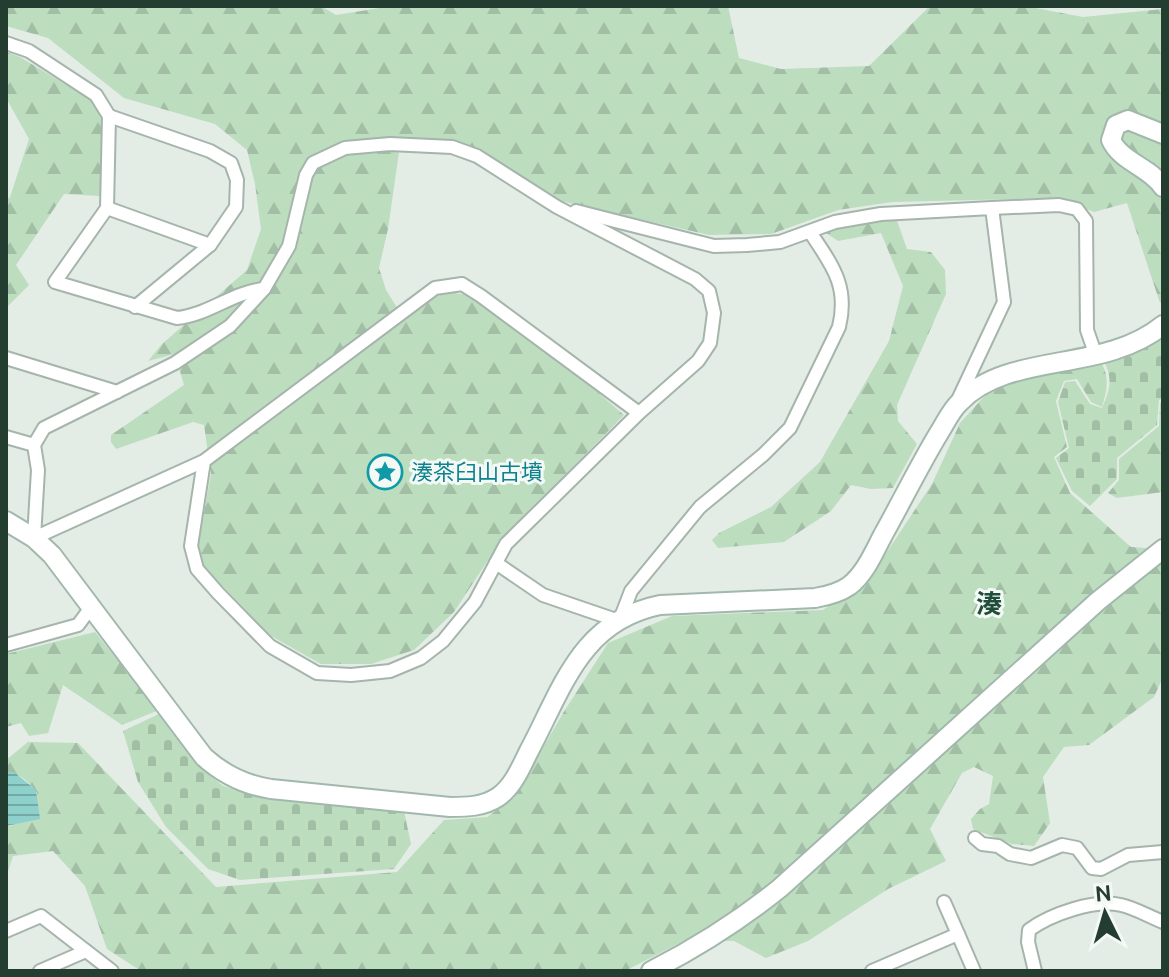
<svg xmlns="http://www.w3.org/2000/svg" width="1169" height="977" viewBox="0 0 1169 977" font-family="Ubuntu,'Noto Sans JP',sans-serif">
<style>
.forest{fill:url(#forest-firs)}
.cemetery{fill:url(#cemetery-stones)}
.water{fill:url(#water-rules)}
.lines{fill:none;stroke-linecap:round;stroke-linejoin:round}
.street-casing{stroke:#a6b5ac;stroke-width:16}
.secondary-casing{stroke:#a2b8ac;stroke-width:22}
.street{stroke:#fff;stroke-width:12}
.secondary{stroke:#fff;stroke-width:18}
.labels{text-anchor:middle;stroke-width:6;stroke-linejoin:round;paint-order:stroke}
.culture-label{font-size:22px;fill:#0d838f;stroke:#f4f9f5;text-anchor:start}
.quarter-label{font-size:26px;font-weight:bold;fill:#1f4f3a;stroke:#f4f9f5}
</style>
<defs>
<pattern id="forest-firs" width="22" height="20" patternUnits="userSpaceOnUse" patternTransform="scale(2)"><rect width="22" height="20" fill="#bdddbf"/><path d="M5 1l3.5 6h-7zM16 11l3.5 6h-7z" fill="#a2bfa5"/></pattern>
<pattern id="cemetery-stones" width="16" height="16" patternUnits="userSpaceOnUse" patternTransform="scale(2)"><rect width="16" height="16" fill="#bdddbf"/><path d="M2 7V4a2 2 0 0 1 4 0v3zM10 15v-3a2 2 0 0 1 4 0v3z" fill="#a2bfa5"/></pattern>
<pattern id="water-rules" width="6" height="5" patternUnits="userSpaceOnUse" patternTransform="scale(2)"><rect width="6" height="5" fill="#8dd0cc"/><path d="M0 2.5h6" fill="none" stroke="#73aaa6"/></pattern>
</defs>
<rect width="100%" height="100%" fill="#e3ede6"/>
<g class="forest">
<path d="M6,6H321L336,15L392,6H728L739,58L781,69L869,66L930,6H1025L1083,17L1163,9V300L1160,303L1127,203L1094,212L1058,198L892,202L838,210L771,234L709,235L561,201L486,154L455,141L401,138L388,229L379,268L386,290L403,317C426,299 436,291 466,294L589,385L624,415L502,539L454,612L414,650L371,664H321L271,636L204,567L198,546L211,474L204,425L193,422L116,449L111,442V435L184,385L175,354L148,361L162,344L247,270L261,229L255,184L247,150L215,124L124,98L48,38L6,26Z"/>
<path d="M6,52L20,57L93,101L104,126L100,196L64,194L16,265L29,285L6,308V200L10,197L29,139L6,98Z"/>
<path d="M896,218L907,249L931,252L945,270L946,294L897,405L898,421L917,444L893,488L871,489L851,485L831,511L784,542L718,548L712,540L719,533L771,507L820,462L889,341L903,286L881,233L838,241L826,233L838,227Z"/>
<path d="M1101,362C1110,378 1107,390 1102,407L1091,402L1077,379L1064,381L1056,401L1067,447L1054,457L1070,493L1131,547L1163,549V677L1154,697L1089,745L1064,747L1043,777L1050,823L1034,846L1012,844L973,829L971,819L980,809L989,804L993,776L974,767L962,773L930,829L946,861L888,889L808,941L766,958L734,941L685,940L625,971H141L107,949L85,886L53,851L13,856L6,878V826H11L36,802L37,793C30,783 19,772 6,772V760L28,742L78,743L216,887L397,872L444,820L487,817L514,798L563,713L608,643L672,616L823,610L871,576L932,484L960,423L988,392L1030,376Z"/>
<path d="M1163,401V492L1117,498L1108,493L1119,480V459L1159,426L1160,403Z"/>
<path d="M95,632L159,710L122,725L63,685L48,733L29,736L21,723L6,727V654Z"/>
</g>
<g class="cemetery">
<path d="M1163,336V398L1159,400L1157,425L1117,458V479L1090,506L1072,491L1056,458L1069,448L1058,402L1065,382L1075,381L1090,404L1102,408C1110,390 1113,379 1104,361L1136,353Z"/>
<path d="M161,713L207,773L223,786L250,794L404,811L411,844L394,869L240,880L208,869L166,827L138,782L123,731Z"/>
</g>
<path class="water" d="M6,772H14L36,790L40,819L6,826Z"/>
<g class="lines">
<g class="street-casing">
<g id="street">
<path d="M6,43L29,51L96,95L109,116L107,208L55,282L177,318C208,315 233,292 264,289"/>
<path d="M109,116L210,151L231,163L237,180L236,207L210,245L135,307"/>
<path d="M107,208L210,245"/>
<path d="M992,208L1059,205L1077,209L1086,221L1087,330L1096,356"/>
<path d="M576,211L714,246L747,245L780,242L835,222L881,214L992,208L1004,302L957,402"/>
<path d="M6,358L117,392"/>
<path d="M6,437L34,445"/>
<path d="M204,461L191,546L197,569L218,593L270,646L317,673L351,675L390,671L421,658L443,641L475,602L506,544L639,413L698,361L710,343L714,313L709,291L695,279L557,207L477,156L452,147L390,144L345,148L313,163L306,175L289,246L264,289L230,326L175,363L44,428L34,445L38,470L34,538L204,461L435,288L462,284L481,296L639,413"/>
<path d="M496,563L543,595L616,620"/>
<path d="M621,617L631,591L700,507L763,455L790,428L839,327C849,286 832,265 810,232"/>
<path d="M6,645L78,625L92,606"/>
<path d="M975,838L982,844L998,846L1010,854L1031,858L1062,845L1077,848L1092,868L1101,869L1128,855L1163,852"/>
<path d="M944,902L958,934"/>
<path d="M6,931L41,916L112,971"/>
<path d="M40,971L86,951"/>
<path d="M872,971L958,934L974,971"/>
<path d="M1035,971L1028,942L1029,930C1051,914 1094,899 1121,905C1135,908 1150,917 1163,922"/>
</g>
</g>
<g class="secondary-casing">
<g id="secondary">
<path d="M1163,134L1128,120L1116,125L1111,140C1121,162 1150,167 1163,187"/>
<path d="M6,521L34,538L52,555L204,757C224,775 245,785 271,789L450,807C466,807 483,807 498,797C513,787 521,767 529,751C563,687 581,621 660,605L815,598C827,596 839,593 849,586C865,574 874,552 883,535C902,501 919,466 939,433C946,422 951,410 960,402C1008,351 1103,374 1163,325"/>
<path d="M651,971C698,947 739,921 780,888L1098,601L1163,549"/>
</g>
</g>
<use href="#street" class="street"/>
<use href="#secondary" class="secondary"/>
</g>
<defs>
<g id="sight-ring" transform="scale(1.8)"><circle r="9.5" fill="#f4f9f5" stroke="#0f9aa8" stroke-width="1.5"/><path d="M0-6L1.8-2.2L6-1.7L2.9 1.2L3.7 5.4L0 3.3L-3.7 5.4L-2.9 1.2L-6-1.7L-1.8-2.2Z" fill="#0f9aa8"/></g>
</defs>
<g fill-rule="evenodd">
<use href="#sight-ring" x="385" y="472"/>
</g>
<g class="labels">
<g class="culture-label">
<text x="411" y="480">湊茶臼山古墳</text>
</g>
<g class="quarter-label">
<text x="989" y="613">湊</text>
</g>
</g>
<rect width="1169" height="977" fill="none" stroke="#233e31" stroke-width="16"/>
<g transform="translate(1105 913) rotate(355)" stroke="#f4f9f5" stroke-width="6" paint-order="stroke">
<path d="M0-6L14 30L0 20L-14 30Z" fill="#233e31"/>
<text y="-12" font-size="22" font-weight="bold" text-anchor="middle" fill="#233e31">N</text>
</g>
</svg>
